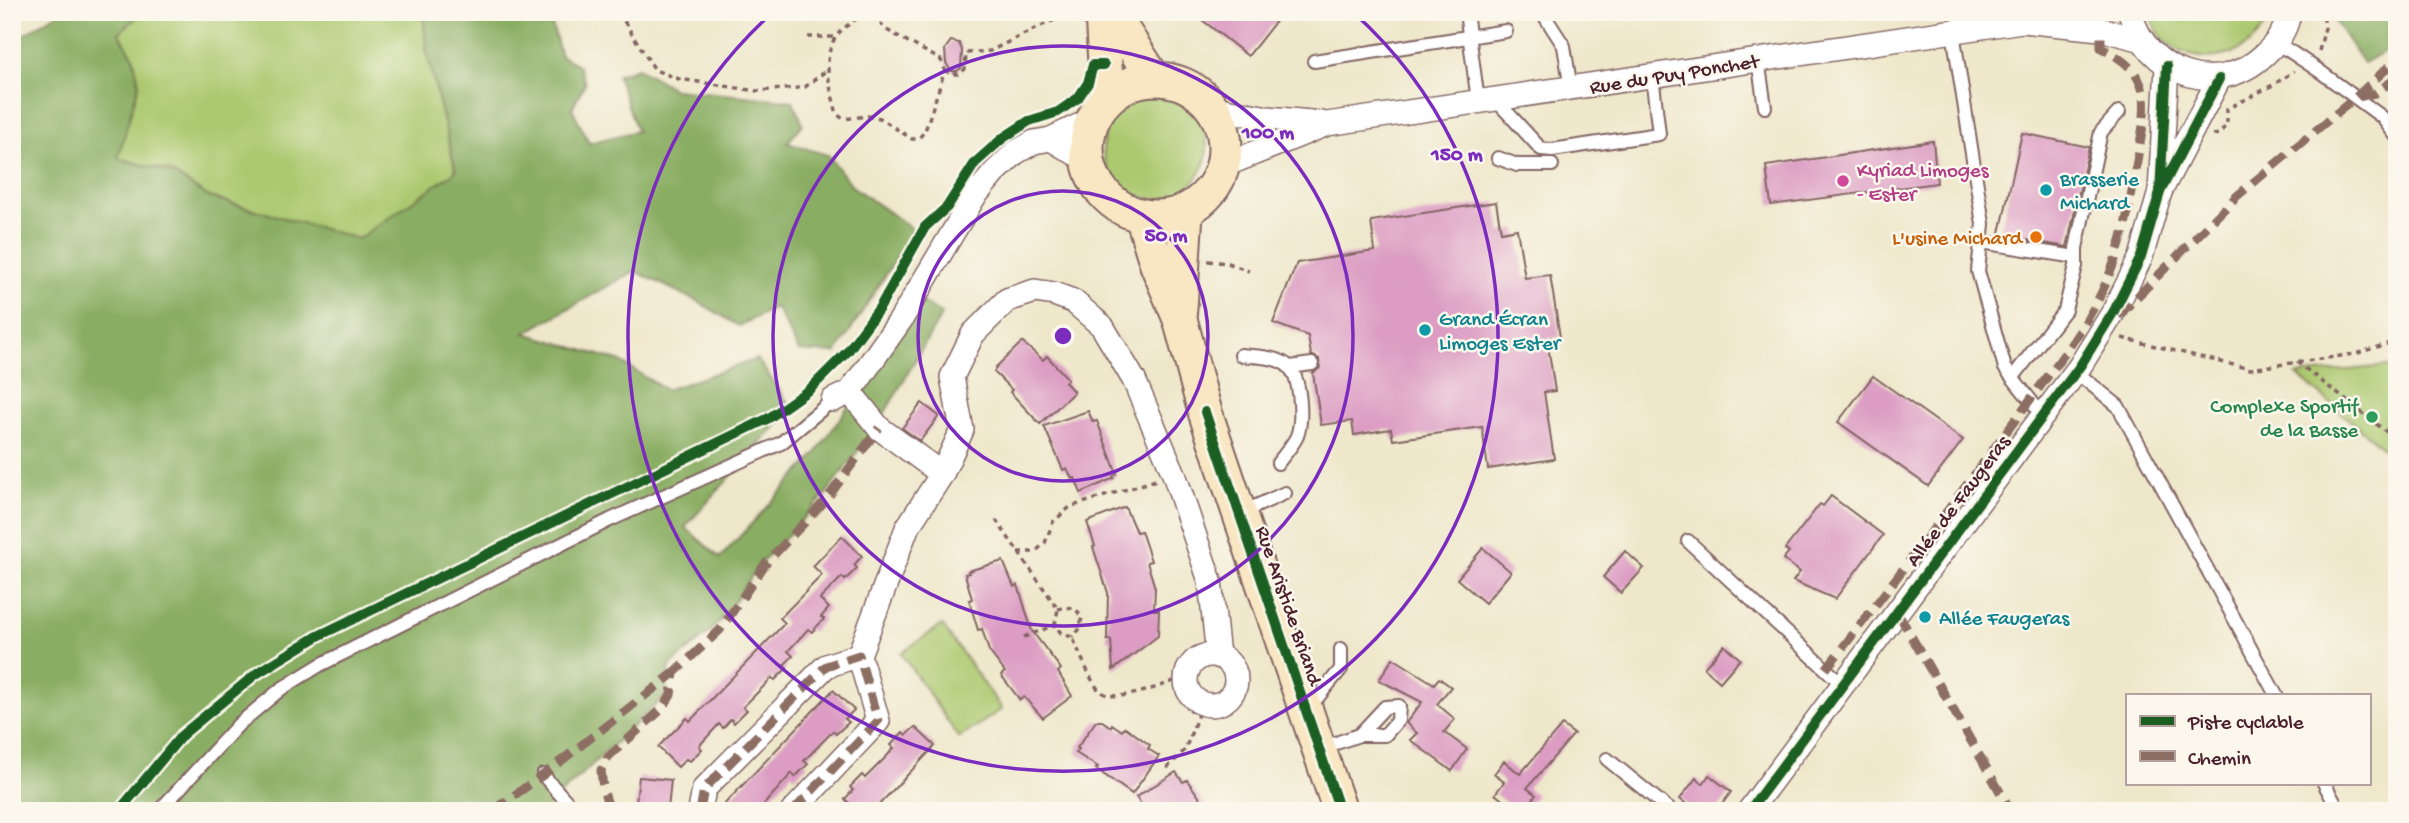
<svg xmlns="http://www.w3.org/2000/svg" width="2409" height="823" viewBox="0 0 2409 823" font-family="'Gochi Hand',sans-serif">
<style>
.green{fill:#acc970;stroke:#7b744e;stroke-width:2}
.forest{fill:#89ad62;stroke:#6a6646;stroke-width:2}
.building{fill:#dc9cc3}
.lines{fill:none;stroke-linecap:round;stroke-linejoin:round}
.lane-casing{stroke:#836563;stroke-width:16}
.street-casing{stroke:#836563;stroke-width:26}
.secondary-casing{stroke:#836563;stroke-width:37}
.path{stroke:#836563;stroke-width:3.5;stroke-dasharray:5 5;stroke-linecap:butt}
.lane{stroke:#fff;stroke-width:12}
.street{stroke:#fff;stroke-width:23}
.secondary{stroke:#f9e7c3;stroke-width:33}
.quiet{stroke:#8d6e63;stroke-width:9;stroke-dasharray:18 9;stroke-linecap:butt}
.cycleway-casing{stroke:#fbf7ec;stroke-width:15}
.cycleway{stroke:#1b5e20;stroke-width:10}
.ring{fill:none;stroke:#7b2cbf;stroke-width:3.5}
.hotel-dot{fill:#d1479c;stroke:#fbf7ec;stroke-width:2.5}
.culture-dot{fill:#0f9aa8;stroke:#fbf7ec;stroke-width:2.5}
.food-dot{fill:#e8710a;stroke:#fbf7ec;stroke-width:2.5}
.leisure-dot{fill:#2e9e5b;stroke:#fbf7ec;stroke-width:2.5}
.labels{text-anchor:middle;stroke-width:5;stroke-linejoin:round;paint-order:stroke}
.street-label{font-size:21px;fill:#4a1f2b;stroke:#fbf7ec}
.hotel-label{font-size:21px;fill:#b23c85;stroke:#fbf7ec;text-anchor:start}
.culture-label{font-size:21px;fill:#0d838f;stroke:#fbf7ec;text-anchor:start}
.food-label{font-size:21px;fill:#c56008;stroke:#fbf7ec;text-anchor:end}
.leisure-label{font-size:21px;fill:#27864d;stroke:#fbf7ec;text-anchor:end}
.centre{fill:#7b2cbf;stroke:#fbf7ec;stroke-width:3.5}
.ring-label{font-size:21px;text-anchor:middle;font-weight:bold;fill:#7b2cbf;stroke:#fbf7ec;stroke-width:5;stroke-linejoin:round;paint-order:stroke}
</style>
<rect width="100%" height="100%" fill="#fbf7ec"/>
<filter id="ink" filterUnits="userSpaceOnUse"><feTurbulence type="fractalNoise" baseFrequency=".0143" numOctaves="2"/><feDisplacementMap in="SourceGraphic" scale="14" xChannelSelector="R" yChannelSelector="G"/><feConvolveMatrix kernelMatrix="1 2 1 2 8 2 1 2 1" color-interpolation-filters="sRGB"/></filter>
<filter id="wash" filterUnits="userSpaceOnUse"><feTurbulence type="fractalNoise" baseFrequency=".00686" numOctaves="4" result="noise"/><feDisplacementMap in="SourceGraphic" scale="28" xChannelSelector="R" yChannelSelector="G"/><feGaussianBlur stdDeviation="1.57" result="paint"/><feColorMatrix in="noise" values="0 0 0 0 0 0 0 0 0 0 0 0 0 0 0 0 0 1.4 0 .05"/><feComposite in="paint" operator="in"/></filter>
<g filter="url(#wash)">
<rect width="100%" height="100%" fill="#eee7ca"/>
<g class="green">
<path d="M143,12H423L427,53L456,172L358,239L209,197L170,172L117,158L139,84L133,56L118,33Z"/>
<path d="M2150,12H2270C2252,74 2161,71 2150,12Z"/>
<circle cx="1155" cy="147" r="52"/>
<path d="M2397,365V460L2297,375Z"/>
<path d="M942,625L1002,709L959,738L901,653Z"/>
</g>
<g class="forest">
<path d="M60,12H143L119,33L133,56L139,84L118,158L170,172L209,197L358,239L456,171L427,53L423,12H564L552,24L561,56L578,65L585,83L572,108L589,143L637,131L617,75L638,68L674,89L793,101L803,124L787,143L828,155L853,187L914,230L836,353L799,351L776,307L739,326L697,301L635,271L525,333L619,361L666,390L757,359L792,408L685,527L720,558L815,455L920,301L942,314L880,421L823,498L759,565L726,614L712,630L670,666L665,696L543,811H22L12,807V42Z"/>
<path d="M2332,12H2397V45L2363,63L2331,15Z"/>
</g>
<g id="blocks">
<g class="building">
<path d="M1192,12H1283L1248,56Z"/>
<path d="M951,41L959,43L962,50L961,68L957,71H951L946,63L945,49Z"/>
<path d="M2022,133L2089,147L2067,247L2026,240L2000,233Z"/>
<path d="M1933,141L1937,183L1771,205L1766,166Z"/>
<path d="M1496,202L1501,232L1517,229L1525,278L1550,275L1560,337L1547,339L1555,391L1544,392L1554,459L1488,469L1482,427L1393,440L1391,429L1354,435L1352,421L1321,425L1313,373L1320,368L1319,359L1311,355L1308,336L1273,323L1297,263L1375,251L1371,221Z"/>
<path d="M1022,342L1043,360L1047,356L1068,379L1065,382L1074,392L1040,424L1010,392L1012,390L994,372L996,367Z"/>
<path d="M1873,376L1963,440L1928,486L1838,422Z"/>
<path d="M922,403L939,416L920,441L902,428Z"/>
<path d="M1088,411L1093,422L1097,421L1117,474L1113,476L1114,478L1081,493L1075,478L1072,479L1067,468L1063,470L1044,426Z"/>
<path d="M1831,496L1883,535L1835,599L1793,581L1800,572L1783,559L1789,552L1785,549L1820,504L1823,506Z"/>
<path d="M1125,507L1136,532L1141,531L1151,561L1147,562L1155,588L1154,610H1159L1158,636L1113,670L1111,640H1107L1108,593L1093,547L1095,546L1087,522Z"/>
<path d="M842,536L862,556L854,565L857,568L845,580L842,577L820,599L829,608L821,617L824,619L812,632L808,629L788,651L793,656L784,665L787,668L775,680L772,678L743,707L747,710L734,723L731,719L723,728L719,724L699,746L702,749L690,761L686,759L678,767L658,747L687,718L690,721L785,623L780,618L822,575L813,566Z"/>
<path d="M1483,548L1511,572L1485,603L1457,579Z"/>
<path d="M1625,551L1644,568L1621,593L1603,577Z"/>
<path d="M1003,561L1014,587L1018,585L1032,631L1061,669L1058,672L1072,696L1043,718L1024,697L1020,700L1001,675L1005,672L989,651L982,629L978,630L969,600L972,599L965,574L969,573L968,571Z"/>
<path d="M1724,645L1740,659L1720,682L1704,668Z"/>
<path d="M1393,658L1434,684L1439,678L1451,687L1437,704L1455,719L1444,732L1467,749L1452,771L1410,740L1417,733L1406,723L1422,702L1379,680Z"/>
<path d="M833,690L854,710L845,719L849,722L836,734L833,731L804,761L808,764L795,777L792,773L758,811H718Z"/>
<path d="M1096,721H1102L1111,727L1112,724L1122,731L1125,727L1150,745L1148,749L1159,756L1132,794L1096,769L1098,767L1076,753L1079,749L1077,748Z"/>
<path d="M1562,725L1574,734L1527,788L1536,795L1524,811H1516L1495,794L1504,782L1494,774L1504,761L1520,774Z"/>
<path d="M915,727L935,746L873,811H857L845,799L853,790L850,787L862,775L865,778L886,757L894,748L891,745L903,732L906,735Z"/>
<path d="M1176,772L1183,782L1187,780L1209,811H1146L1136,797Z"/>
<path d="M1709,775L1731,792L1717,811H1695L1680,799L1696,778L1703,784Z"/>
<path d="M639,777L671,780L668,809L635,811Z"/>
</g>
</g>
</g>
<g filter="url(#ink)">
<use href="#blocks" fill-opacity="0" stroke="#836563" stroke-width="2"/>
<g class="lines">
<g class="lane-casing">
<g id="lane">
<path d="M1466,12L1478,101"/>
<path d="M1542,12L1564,46L1571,89"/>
<path d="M1953,32L1983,224L1978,271L2005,368L2043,416"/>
<path d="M2275,44L2288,50L2318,70L2382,117L2397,137"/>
<path d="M1758,60L1765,107"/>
<path d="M1314,61L1506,31"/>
<path d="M1495,99L1541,149L1552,150L1659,134L1652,75"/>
<path d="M1498,158L1517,165H1552"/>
<path d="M1981,242L2076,257"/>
<path d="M1241,355C1256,357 1278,356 1289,367C1301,379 1303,420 1297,436C1293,445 1284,455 1278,463"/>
<path d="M1290,367L1312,364"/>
<path d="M2076,372L2118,406L2276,695"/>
<path d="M2013,377L2065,310L2076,266V248L2101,132L2119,112"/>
<path d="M1241,513L1285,493"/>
<path d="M1688,541L1843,685"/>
<path d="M1308,709L1341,669V649"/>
<path d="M1319,749L1359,735L1385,707L1399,706L1398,720L1385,735H1359"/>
<path d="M1607,759L1671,811"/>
<path d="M543,775L575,811"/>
<path d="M2324,783L2339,811"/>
<path d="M159,811L239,724L281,689L320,665L610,520L781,443L833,400"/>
</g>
</g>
<g class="street-casing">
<g id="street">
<path d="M2130,12C2146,74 2217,100 2265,54C2277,43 2287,28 2289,12"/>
<path d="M2167,66L2160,192L2219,79"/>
<path d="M1214,108L1268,118L1321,123"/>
<path d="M1051,139L1088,161"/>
<path d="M1225,165L1327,124L2022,21L2100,29L2139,39"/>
<path d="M850,392L879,428L942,474"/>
<path d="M833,400L850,392L900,321L974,197L994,173L1015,153L1034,142L1051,139L1093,119"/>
<path d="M859,655L907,528L942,474L962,430L952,377L973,334L1007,300L1035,291L1054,294L1073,301L1102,326L1134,380L1174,474L1210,581L1218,656"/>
<circle cx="1211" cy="680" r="25"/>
<path d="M700,811L704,789L826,666L859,655L878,721L793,811"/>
<path d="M1749,811L2080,366L2114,311L2141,257L2160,192"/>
</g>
</g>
<g class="secondary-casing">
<g id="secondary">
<path d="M1102,12L1107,99"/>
<path d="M1111,12L1154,79"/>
<circle cx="1156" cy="148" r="69"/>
<path d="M1142,216L1157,265L1180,319L1205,412L1340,811"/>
<path d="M1180,309L1186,212"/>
</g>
</g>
<g class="path">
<path d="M623,12L622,18L655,70L679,79L757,91L798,88L805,87L827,70"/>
<path d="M865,12C856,20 841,28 835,38C821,62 831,90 837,114L843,119L868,116L880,118L912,139H918L925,131L945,70L941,60L885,29L881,24V12"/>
<path d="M808,37H835"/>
<path d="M2319,51L2325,28L2323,12"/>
<path d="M945,70L950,74H959L965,69L966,53L990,51L1047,23L1058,19L1076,17"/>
<path d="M2213,135L2219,134L2227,124V109L2273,85L2294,71"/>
<path d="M1208,261L1228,263L1249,271"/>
<path d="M2122,338L2250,369L2355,354L2397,341"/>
<path d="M2297,362L2397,440"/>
<path d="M996,520L1058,609L1055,625L1061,633L1072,637C1078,648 1091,683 1099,690C1115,707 1167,683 1187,676"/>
<path d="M1018,552H1035L1045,543L1053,522L1070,507L1156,480"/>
<path d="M1058,609L1067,607L1076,609L1082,618L1079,630L1072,637"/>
<path d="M1024,637L1055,625"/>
<path d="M1167,768L1185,750L1202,703"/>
</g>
<use href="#lane" class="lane"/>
<use href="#street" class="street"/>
<use href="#secondary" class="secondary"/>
<g class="quiet">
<path d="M2359,97L2375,93L2397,78"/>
<path d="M2118,316L2237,196L2356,97L2397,59"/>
<path d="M1898,613L2011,811"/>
<path d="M1826,669C1890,587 1953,504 2015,420C2049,373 2089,328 2110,273C2125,236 2132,194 2138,155C2147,104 2155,74 2101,48V36"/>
<path d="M492,811L543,775L674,673"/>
<path d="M610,811L603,789L601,770L608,757L662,709L671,695L674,673L720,630L766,563L826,500L879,428"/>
<path d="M700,811L704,789L826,666L859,655L878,721L793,811"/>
</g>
<g class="cycleway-casing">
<g id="cycleway">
<path d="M2167,66L2160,192L2219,79"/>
<path d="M1205,412L1340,811"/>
<path d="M119,811L182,735L256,674L318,636L769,418L810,389L848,351L880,307L925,227L947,207L975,163L1003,138L1029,121L1058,112L1078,98L1088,83L1093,65H1104"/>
<path d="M1749,811L2080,366L2114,311L2141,257L2160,192"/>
</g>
</g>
<use href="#cycleway" class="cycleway"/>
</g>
</g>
<g class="ring">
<circle cx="1063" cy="336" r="145"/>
<circle cx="1063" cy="336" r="290"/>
<path d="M1354 13A435 435 0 1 1 772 13"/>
</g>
<circle class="hotel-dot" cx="1843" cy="181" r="7"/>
<g class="culture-dot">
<circle cx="2046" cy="190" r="7"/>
<circle cx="1425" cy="330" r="7"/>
<circle cx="1925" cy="617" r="7"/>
</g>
<circle class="food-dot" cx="2036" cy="237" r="7"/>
<circle class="leisure-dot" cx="2372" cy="417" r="7"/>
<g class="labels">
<g class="street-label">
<text transform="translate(1674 73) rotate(-9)" y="7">Rue du Puy Ponchet</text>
<text transform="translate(1957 500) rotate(-53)" y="7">Allée de Faugeras</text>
<text transform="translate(1290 605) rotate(71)" y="7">Rue Aristide Briand</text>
</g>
<g class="hotel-label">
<text x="1857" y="176">Kyriad Limoges<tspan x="1857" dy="24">- Ester</tspan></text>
</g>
<g class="culture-label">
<text x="2060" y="185">Brasserie<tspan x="2060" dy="24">Michard</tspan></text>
<text x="1439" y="325">Grand Écran<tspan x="1439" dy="24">Limoges Ester</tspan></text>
<text x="1939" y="624">Allée Faugeras</text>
</g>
<g class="food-label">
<text x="2022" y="244">L'usine Michard</text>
</g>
<g class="leisure-label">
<text x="2358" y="412">Complexe Sportif<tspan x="2358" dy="24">de la Basse</tspan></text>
</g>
</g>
<circle cx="1063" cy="336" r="10" class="centre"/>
<g class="ring-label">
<text x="1268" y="138">100 m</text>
<text x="1457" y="160">150 m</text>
<text x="1166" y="241">50 m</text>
</g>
<rect width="2409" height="823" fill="none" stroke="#fbf7ec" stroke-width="42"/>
<rect x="2126" y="694" width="245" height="91" fill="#fbf7ec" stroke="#b4a19f" stroke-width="2"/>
<rect x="2140" y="716" width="35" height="10" fill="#1b5e20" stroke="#b4a19f" stroke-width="2"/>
<text x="2188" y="728" font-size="21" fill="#4a1f2b">Piste cyclable</text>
<rect x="2140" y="751" width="35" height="10" fill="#8d6e63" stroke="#b4a19f" stroke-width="2"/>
<text x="2188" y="764" font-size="21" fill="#4a1f2b">Chemin</text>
</svg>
